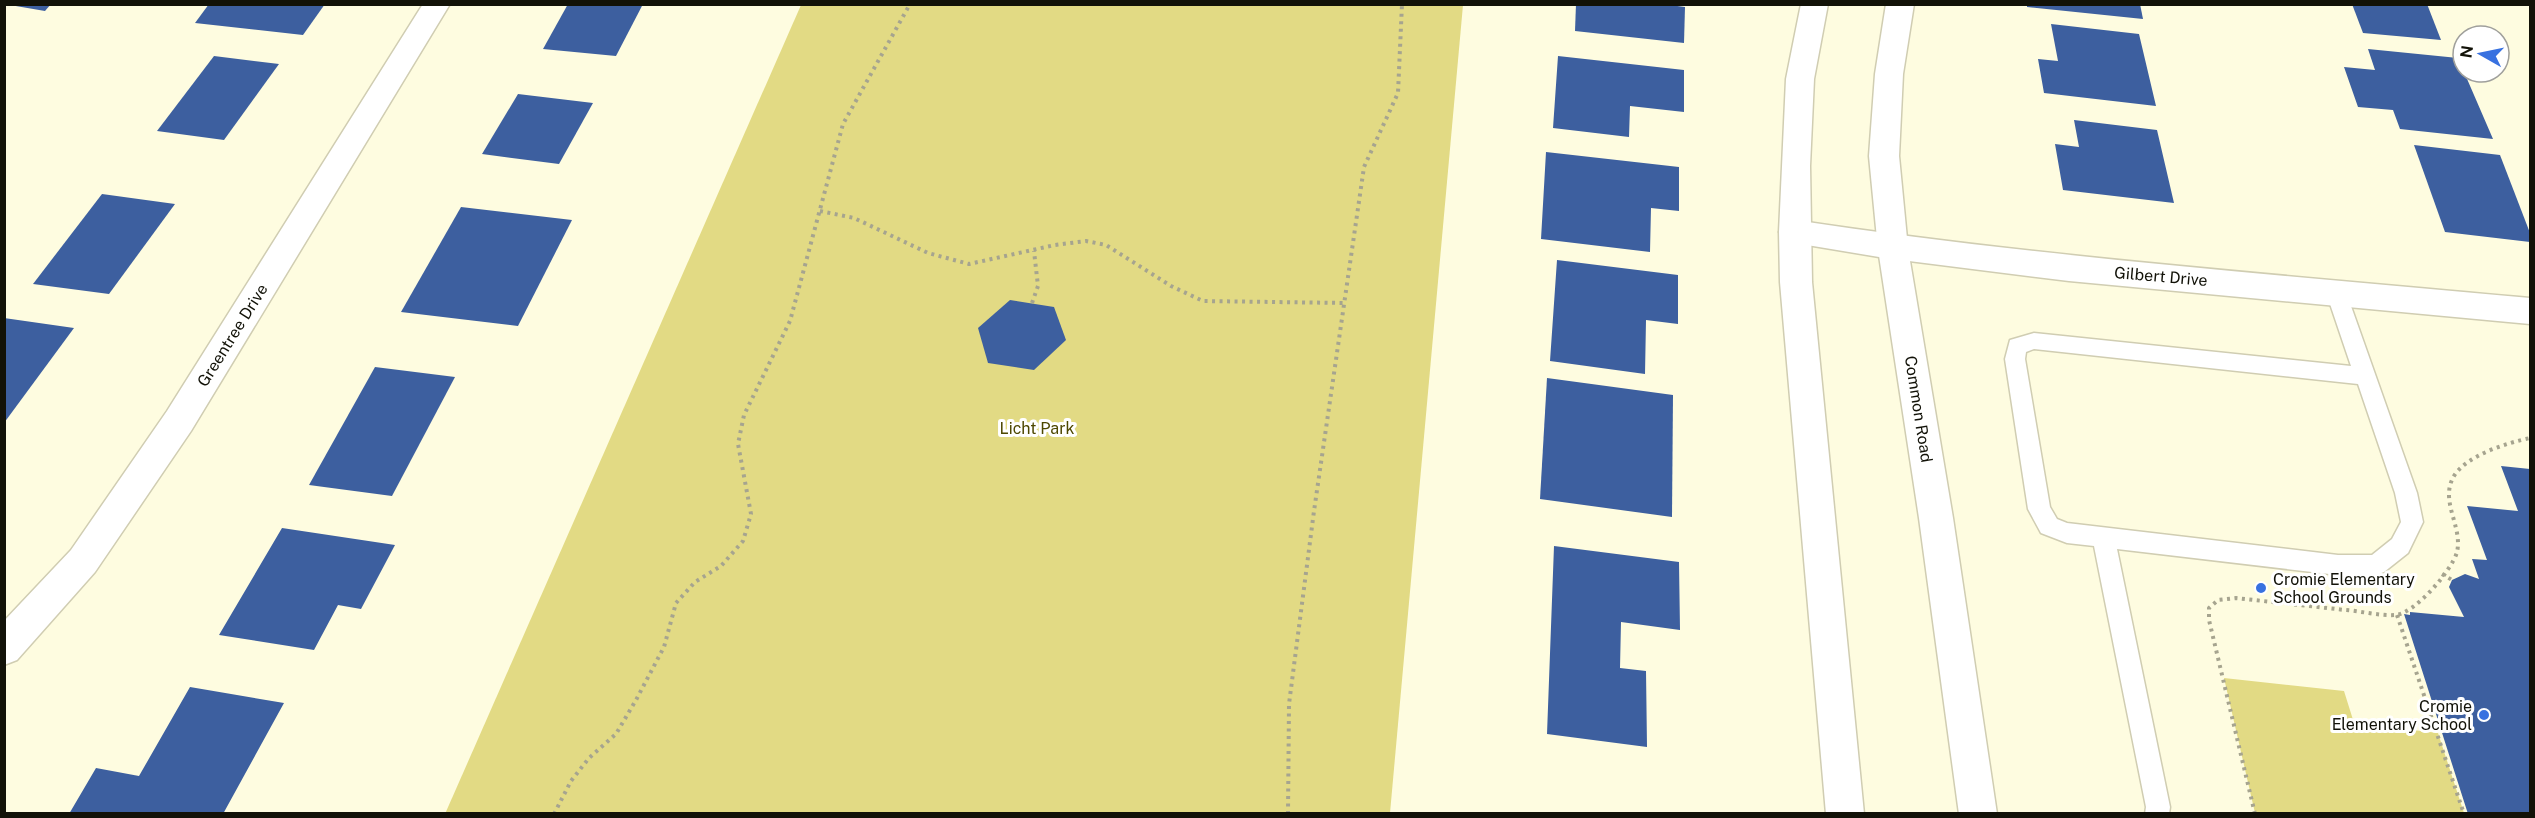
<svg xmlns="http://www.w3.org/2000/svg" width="2535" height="818" viewBox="0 0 2535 818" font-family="'Public Sans',sans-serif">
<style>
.green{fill:#e2da84}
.building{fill:#3d5f9f}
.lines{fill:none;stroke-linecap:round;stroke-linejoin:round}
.service-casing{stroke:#d0cdb2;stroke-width:3}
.minor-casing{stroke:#d0cdb2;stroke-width:3}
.tertiary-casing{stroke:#d0cdb2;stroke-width:3}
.path{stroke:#a6a48f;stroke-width:4;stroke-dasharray:3 4.5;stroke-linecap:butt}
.service{fill:#fff;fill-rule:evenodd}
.minor{fill:#fff;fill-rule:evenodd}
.tertiary{fill:#fff;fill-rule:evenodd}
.poi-dot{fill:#3871e0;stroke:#fff;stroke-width:2}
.labels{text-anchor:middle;stroke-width:6;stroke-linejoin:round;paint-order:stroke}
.street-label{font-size:16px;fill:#121208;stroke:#fff}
.park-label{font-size:16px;fill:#4d4700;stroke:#fff}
.poi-label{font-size:16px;fill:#121208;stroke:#fff;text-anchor:start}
</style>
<rect width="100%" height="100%" fill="#fefce0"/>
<g class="green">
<path d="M801,5H1463L1390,813L445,814Z"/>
<path d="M2224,678L2344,691L2354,723L2438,733L2464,813H2255Z"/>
</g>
<g class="building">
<path d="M4,4H51L45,11Z"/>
<path d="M209,4H325L303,35L195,23Z"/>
<path d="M568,4H643L616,56L543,49Z"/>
<path d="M1576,4H1662L1685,7L1684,43L1575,31Z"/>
<path d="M2027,4H2140L2143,19L2027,7Z"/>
<path d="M2352,4H2427L2441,40L2363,33Z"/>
<path d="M2051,24L2139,34L2156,106L2044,93L2038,59L2058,61Z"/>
<path d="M2368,49L2458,58L2493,139L2400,129L2393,110L2358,107L2344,67L2375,70Z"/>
<path d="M214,56L279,64L224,140L157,131Z"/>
<path d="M1558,56L1684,70V112L1630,106L1629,137L1553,128Z"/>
<path d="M518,94L593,103L559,164L482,154Z"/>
<path d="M2074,120L2157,130L2174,203L2063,190L2055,144L2079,147Z"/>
<path d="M2414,145L2500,155L2530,233V242L2445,232Z"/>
<path d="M1546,152L1679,167V211L1651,208L1650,252L1541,239Z"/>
<path d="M102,194L175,204L109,294L33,284Z"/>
<path d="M461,207L572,220L518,326L401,312Z"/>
<path d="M1557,260L1678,275V324L1646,320L1645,374L1550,361Z"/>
<path d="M1010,300L1054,307L1066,340L1034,370L988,363L978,328Z"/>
<path d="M4,318L74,328L4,423Z"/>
<path d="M375,367L455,377L392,496L309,485Z"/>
<path d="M1547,378L1673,395L1672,517L1540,499Z"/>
<path d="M2501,466L2530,469V814H2468L2404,614L2410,615V612L2464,617L2449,587L2452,580L2465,574L2479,579L2472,559L2487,560L2467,506L2518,511Z"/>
<path d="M282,528L395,545L361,609L338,605L314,650L219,635Z"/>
<path d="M1554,546L1679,562L1680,630L1621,622L1620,668L1646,671L1647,747L1547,734Z"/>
<path d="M190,687L284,703L223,814H69L96,768L139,776Z"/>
</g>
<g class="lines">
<g class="service-casing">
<path id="service" d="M2336,284L2343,286L2346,292L2417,493L2423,522L2408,553L2384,572L2376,575H2338L2117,549L2170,807L2169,814H2145L2146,807L2094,546L2067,543L2041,533L2028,509L2005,359L2010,340L2034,333L2351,366L2326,292L2329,286ZM2034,349L2358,384L2395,493L2401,522L2392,539L2372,555H2338L2067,523L2057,519L2050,507L2025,359L2026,352Z"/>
</g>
<g class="minor-casing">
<g id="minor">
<path d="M423,4H450L191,431L95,572L17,660L4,665V621L71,550L167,411Z"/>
<path d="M1794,220C2038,257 2284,275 2530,298V324L2069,281L1885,258L1783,241L1779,232L1783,223Z"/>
</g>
</g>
<g class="tertiary-casing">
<g id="tertiary">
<path d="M1801,4H1828L1814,79L1810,166L1812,282L1864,814H1826L1780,282L1779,232L1786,79Z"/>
<path d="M1886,4H1914L1903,74L1899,156L1908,249L1953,518L1997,814H1959L1919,518L1878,249L1869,156L1875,74Z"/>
</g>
</g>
<g class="path">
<path d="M820,211L854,218L928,253L969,264L1055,245L1086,241L1106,245L1171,286L1203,301L1344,303"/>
<path d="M1032,303L1038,286L1034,251"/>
<path d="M2442,574L2452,580"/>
<path d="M2397,615L2464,814"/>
<path d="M554,814L571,781L589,758L616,734L636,700L664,647L676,603L695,582L721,566L743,541L751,514L738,444L744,415L790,321L843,124L910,4"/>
<path d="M1288,814L1289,704L1314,511L1364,167L1398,93L1402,4"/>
<path d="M2255,814L2209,620V608L2218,600L2236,598C2272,602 2309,606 2345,610C2361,611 2379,616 2395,615C2415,614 2452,570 2457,552C2463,526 2439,501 2454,476C2467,455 2507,443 2530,438"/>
</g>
<use href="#service" class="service"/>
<use href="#minor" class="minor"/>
<use href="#tertiary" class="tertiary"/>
</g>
<g class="poi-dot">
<circle cx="2261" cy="588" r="6"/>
<circle cx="2484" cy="715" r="6"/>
</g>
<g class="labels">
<g class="street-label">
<text transform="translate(2161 276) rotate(5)" y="6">Gilbert Drive</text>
<text transform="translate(232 335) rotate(-58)" y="6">Greentree Drive</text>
<text transform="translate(1919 409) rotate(81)" y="6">Common Road</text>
</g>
<g class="park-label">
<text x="1037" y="434">Licht Park</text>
</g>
<g class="poi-label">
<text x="2273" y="585">Cromie Elementary<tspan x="2273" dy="18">School Grounds</tspan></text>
<text x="2472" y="712" text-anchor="end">Cromie<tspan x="2472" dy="18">Elementary School</tspan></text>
</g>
</g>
<rect width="2535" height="818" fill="none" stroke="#121208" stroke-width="12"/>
<g transform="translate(2481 54) rotate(279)"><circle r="28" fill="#ffffff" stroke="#a0a09c" stroke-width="1.5"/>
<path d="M0-4.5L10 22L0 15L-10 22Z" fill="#3871e0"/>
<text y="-9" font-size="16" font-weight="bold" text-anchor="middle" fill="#121208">N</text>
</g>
</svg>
